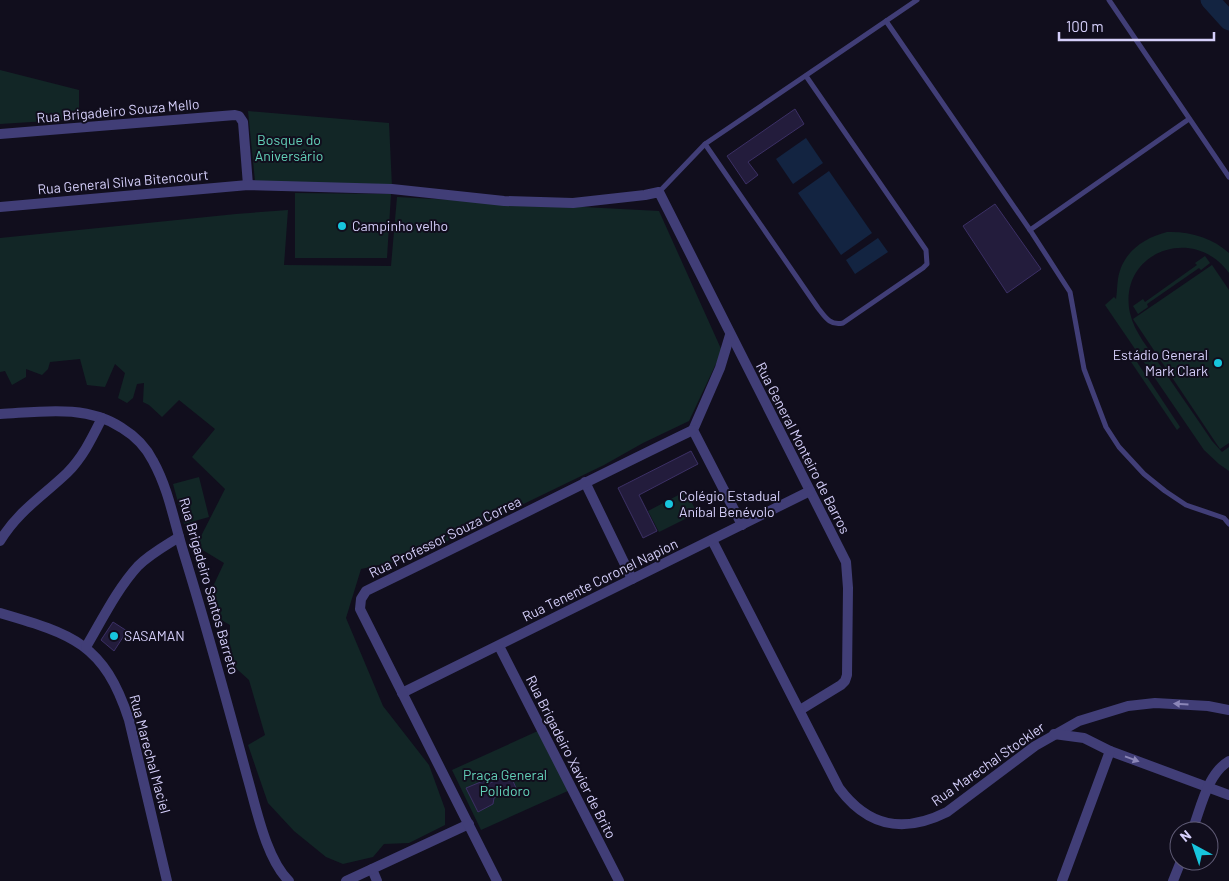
<svg xmlns="http://www.w3.org/2000/svg" width="1229" height="881" viewBox="0 0 1229 881" font-family="Barlow,sans-serif">
<style>
.green{fill:#122626}
.water{fill:#132441}
.lines{fill:none;stroke-linecap:round;stroke-linejoin:round}
.river{stroke:#132441;stroke-width:19}
.building{fill:#231c3c;stroke:#3c3065}
.lane{stroke:#413e77;stroke-width:5}
.street{stroke:#413e77;stroke-width:10}
.oneway{fill:#8b86b8}
.poi-dot{fill:#17c5dd;stroke:#110e1d;stroke-width:2}
.labels{text-anchor:middle;stroke-width:4;stroke-linejoin:round;paint-order:stroke}
.street-label{font-size:14px;fill:#d5cffa;stroke:#110e1d}
.park-label{font-size:14px;fill:#63d1b8;stroke:#110e1d}
.poi-label{font-size:14px;fill:#d5cffa;stroke:#110e1d;text-anchor:start}
</style>
<rect width="100%" height="100%" fill="#110e1d"/>
<g class="green">
<path d="M0,70L79,90V119L0,124Z"/>
<path d="M248,111L389,123L392,187L255,181Z"/>
<path d="M295,193L391,194L387,258H295Z"/>
<path d="M397,197L659,211L722,351L689,421L643,443L604,465L412,558L361,569L346,618L383,706L429,765L445,809V825L409,843L384,844L373,857L343,864L326,857L294,831L268,803L248,745L265,735L249,680L229,662L230,625L211,614L209,595L224,563L196,546L225,489L192,457L215,429L179,400L162,417L149,405L143,402L144,383L137,384L133,398L127,403L118,398L125,373L115,364L105,387L87,385L80,359L50,362L48,369L42,375L26,369V377L12,385L5,371L0,372V238L236,214L288,210L284,265L391,266Z"/>
<path d="M1167,232C1189,231 1213,238 1229,253V273C1193,223 1117,253 1130,313C1134,332 1149,349 1160,365C1177,390 1195,416 1212,441L1222,452L1229,447V471L1219,464L1204,450L1105,305L1114,297L1116,299C1117,293 1117,286 1118,279C1122,253 1143,238 1167,232Z"/>
<path d="M1205,256L1210,263L1201,270L1199,268L1147,304L1148,307L1138,314L1133,306L1143,299L1145,302L1197,265L1195,263Z"/>
<path d="M1212,265L1229,290V443L1220,449L1133,319Z"/>
<path d="M1129,350L1180,427L1177,430L1125,353Z"/>
<path d="M199,477L209,517L184,524L173,484Z"/>
<path d="M686,491L697,513L659,532L648,511Z"/>
<path d="M540,730L570,790L481,830L452,770Z"/>
</g>
<g class="water">
<path d="M806,138L823,163L793,184L776,159Z"/>
<path d="M829,171L872,233L841,255L798,193Z"/>
<path d="M878,238L888,252L855,274L846,260Z"/>
</g>
<g class="lines">
<path class="river" d="M1210,0L1229,21"/>
</g>
<g class="building">
<path d="M795,109L804,124L748,162L758,175L746,184L727,156Z"/>
<path d="M995,204L1041,269L1007,293L963,226Z"/>
<path d="M691,451L698,464L639,495L657,531L643,538L618,488Z"/>
<path d="M113,622L127,631L114,651L101,640Z"/>
<path d="M510,774L516,788L494,798L493,804L478,812L466,788L483,781L488,784Z"/>
</g>
<g class="lines">
<g class="lane">
<path d="M1109,0L1229,177"/>
<path d="M886,21L1030,230L1070,292L1084,369L1106,427L1119,447L1144,474L1165,491L1186,505L1224,518L1229,524"/>
<path d="M705,144L818,308C825,317 830,326 843,323L923,268L927,264L926,250L806,76"/>
<path d="M659,192L705,144L917,0"/>
<path d="M1030,230L1189,119"/>
</g>
<g class="street">
<path d="M0,134L235,115L239,116L243,122L248,185"/>
<path d="M0,207L248,185L392,189L504,201L573,203L645,195L659,192L846,562L848,588L847,675L845,681L841,685L800,710"/>
<path d="M730,335L720,368L693,430L742,525"/>
<path d="M0,414C40,412 86,404 122,428C135,436 146,447 153,461C169,490 174,522 184,554C207,628 227,702 247,776C256,807 266,859 289,881"/>
<path d="M585,482L632,579"/>
<path d="M712,540L839,788C868,827 903,834 947,812L1035,746L1079,721L1128,706L1155,703L1208,706L1229,710"/>
<path d="M0,541C18,511 43,496 67,473C83,457 92,438 102,418"/>
<path d="M0,613C72,634 104,643 129,720L167,881"/>
<path d="M499,646L619,881"/>
<path d="M86,647C102,620 117,589 138,566C150,554 165,546 179,537"/>
<path d="M402,693L810,491"/>
<path d="M1054,734L1084,738L1110,751L1229,795"/>
<path d="M1192,831C1201,808 1207,774 1229,761"/>
<path d="M372,869L377,881"/>
<path d="M346,881L469,824"/>
<path d="M497,881L360,609L361,599L366,591C476,538 583,483 693,430"/>
<path d="M1062,881L1110,751"/>
<path d="M1173,881L1181,861"/>
</g>
</g>
<defs><path id="oneway-solid" d="M-6-.8H1V-3.2L6.5 0L1 3.2V.8H-6Z" transform="scale(1.25)"/></defs>
<g class="oneway">
<use href="#oneway-solid" transform="translate(1181 704) rotate(-177)"/>
<use href="#oneway-solid" transform="translate(1132 759) rotate(20)"/>
</g>
<g class="poi-dot">
<circle cx="342" cy="226" r="5"/>
<circle cx="1218" cy="363" r="5"/>
<circle cx="669" cy="504" r="5"/>
<circle cx="114" cy="636" r="5"/>
</g>
<g class="labels">
<g class="street-label">
<text transform="translate(118 111) rotate(-5)" y="5">Rua Brigadeiro Souza Mello</text>
<text transform="translate(123 182) rotate(-5)" y="5">Rua General Silva Bitencourt</text>
<text transform="translate(803 448) rotate(63)" y="5">Rua General Monteiro de Barros</text>
<text transform="translate(445 537) rotate(-26)" y="5">Rua Professor Souza Correa</text>
<text transform="translate(600 580) rotate(-26)" y="5">Rua Tenente Coronel Napion</text>
<text transform="translate(209 586) rotate(74)" y="5">Rua Brigadeiro Santos Barreto</text>
<text transform="translate(150 754) rotate(75)" y="5">Rua Marechal Maciel</text>
<text transform="translate(571 757) rotate(63)" y="5">Rua Brigadeiro Xavier de Brito</text>
<text transform="translate(988 764) rotate(-35)" y="5">Rua Marechal Stockler</text>
</g>
<g class="park-label">
<text x="289" y="145">Bosque do<tspan x="289" dy="16">Aniversário</tspan></text>
<text x="505" y="780">Praça General<tspan x="505" dy="16">Polidoro</tspan></text>
</g>
<g class="poi-label">
<text x="352" y="231">Campinho velho</text>
<text x="1208" y="360" text-anchor="end">Estádio General<tspan x="1208" dy="16">Mark Clark</tspan></text>
<text x="679" y="501">Colégio Estadual<tspan x="679" dy="16">Aníbal Benévolo</tspan></text>
<text x="124" y="641">SASAMAN</text>
</g>
</g>
<g transform="translate(1194 846) rotate(320)"><circle r="24" fill="#110e1d" stroke="#5f5b75"/>
<path d="M0-4L9 19L0 12L-9 19Z" fill="#17c5dd"/>
<text y="-8" font-size="14" font-weight="bold" text-anchor="middle" fill="#d5cffa">N</text>
</g>
<path d="M1059 32v8h155v-8" fill="none" stroke="#d5cffa" stroke-width="2.5"/>
<text x="1066" y="32" font-size="15" fill="#d5cffa" stroke="#110e1d" stroke-width="4" paint-order="stroke">100 m</text>
</svg>
